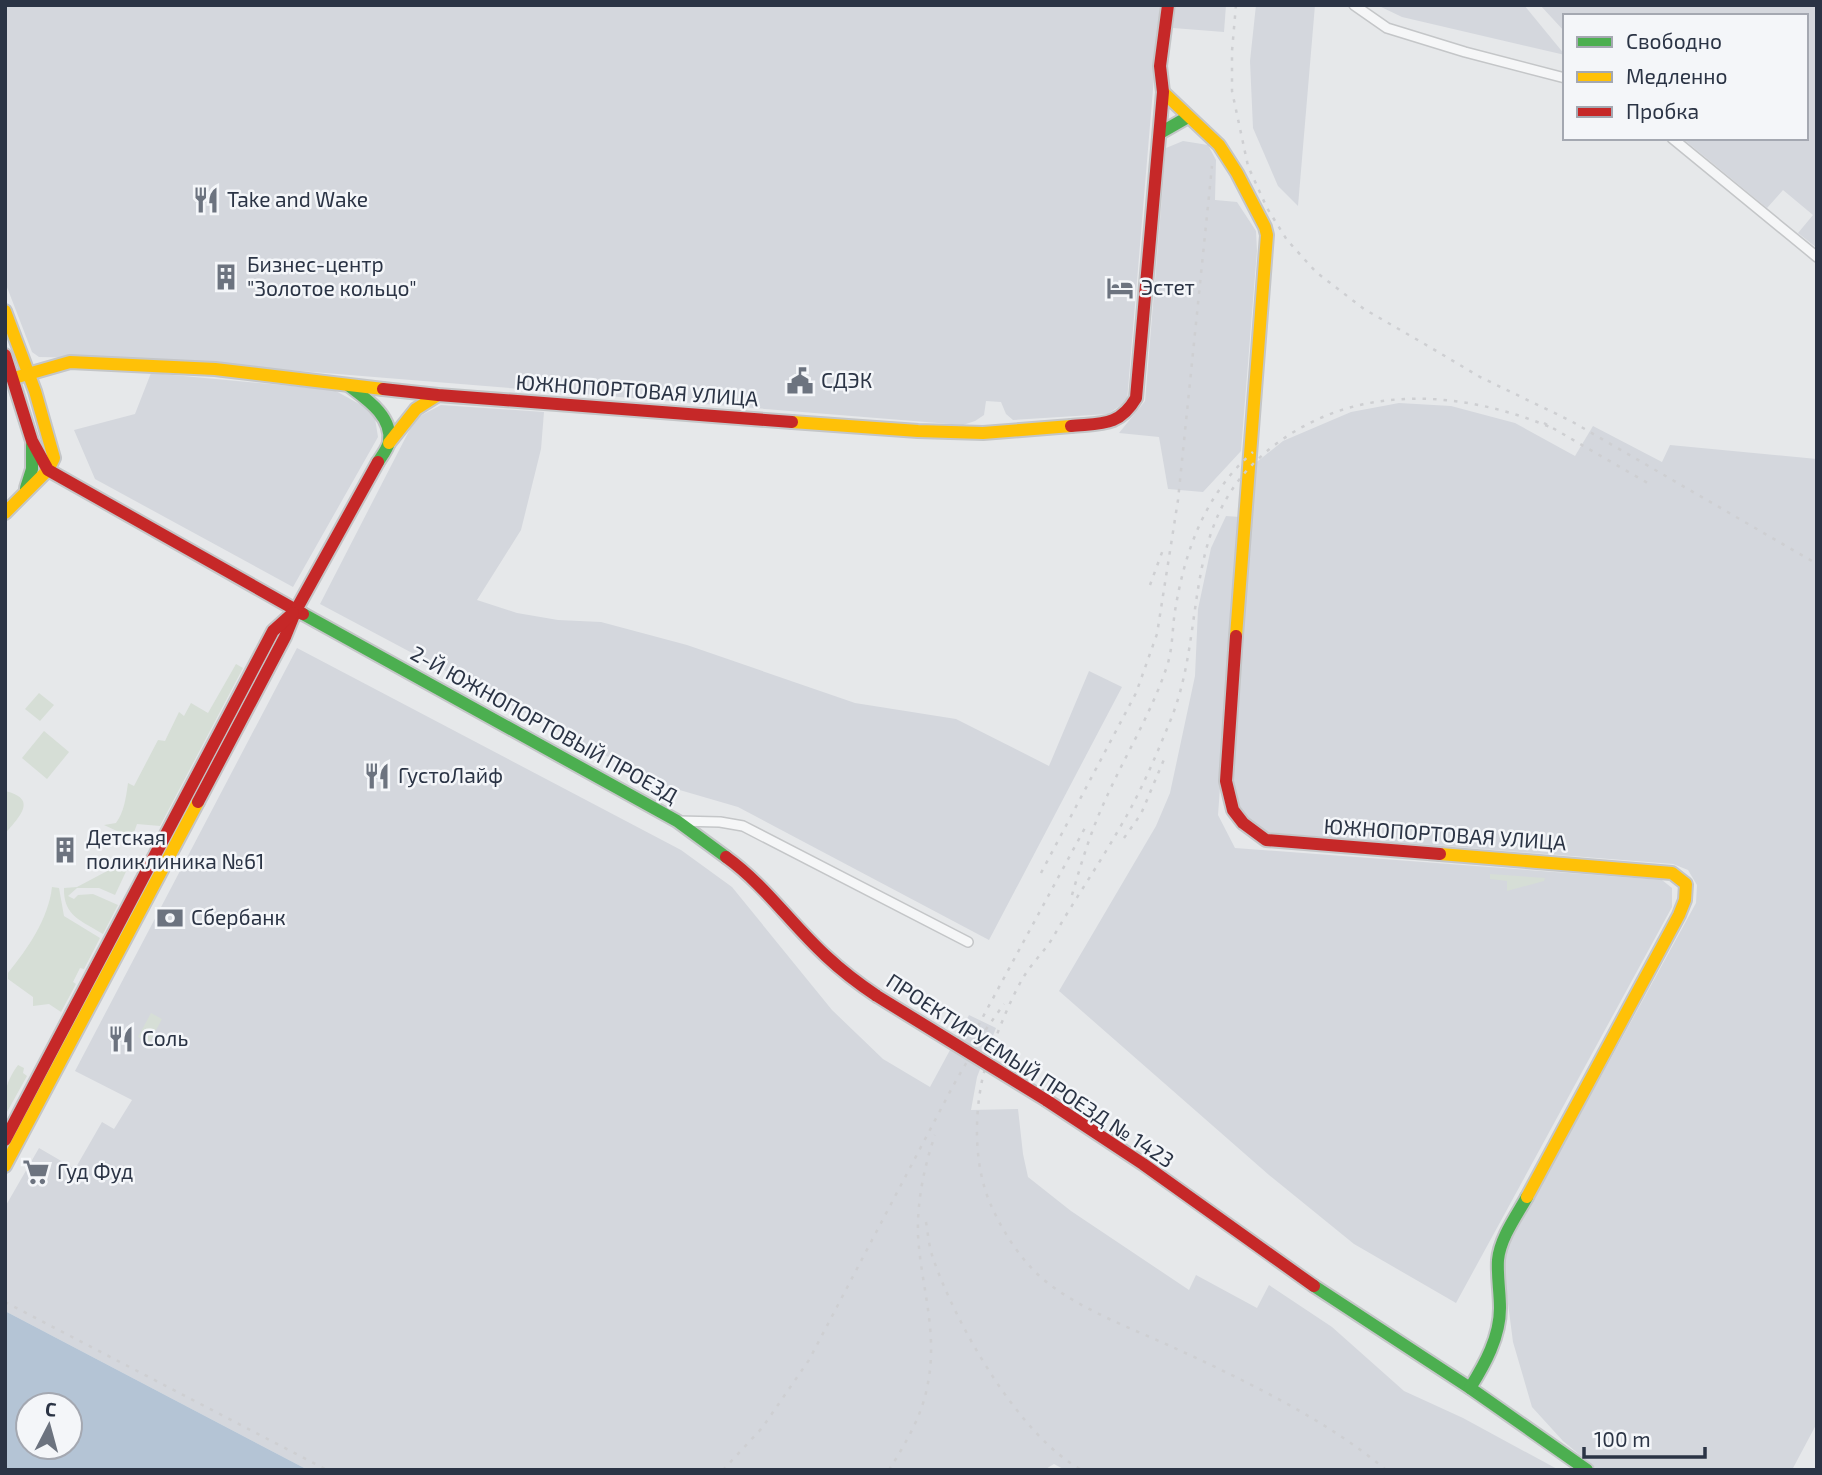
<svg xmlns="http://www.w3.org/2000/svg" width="1822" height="1475" viewBox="0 0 1822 1475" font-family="'Exo 2',sans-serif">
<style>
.built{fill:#d4d7dd}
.green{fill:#d6ded6}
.water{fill:#b4c4d5;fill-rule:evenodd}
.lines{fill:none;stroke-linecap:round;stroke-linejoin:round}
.street-casing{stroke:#c4c6c8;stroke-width:12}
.fast-casing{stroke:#c4c6c8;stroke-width:16}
.slow-casing{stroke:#c4c6c8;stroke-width:16}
.jam-casing{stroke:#c4c6c8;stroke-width:16}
.street{stroke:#f5f6f7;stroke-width:9}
.fast{stroke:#4caf50;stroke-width:12}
.slow{stroke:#ffc107;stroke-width:12}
.jam{stroke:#c62828;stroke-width:12}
.rail{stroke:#cecfd2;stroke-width:2.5;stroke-dasharray:3.5 7;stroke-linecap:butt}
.jam-bridge-casing{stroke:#c4c6c8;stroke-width:16;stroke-linecap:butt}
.jam-bridge{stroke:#c62828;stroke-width:12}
.labels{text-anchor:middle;stroke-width:5;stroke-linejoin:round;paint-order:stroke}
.poi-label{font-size:21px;fill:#2b3445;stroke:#f4f6f9;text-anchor:start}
.street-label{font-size:21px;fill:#2b3445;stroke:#f4f6f9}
</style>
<rect width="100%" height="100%" fill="#e6e8ea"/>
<g class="built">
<path d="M5,5H1160L1127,401L1108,414L1013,420L1006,414L1001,402L986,401L984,415L975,421L963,425L226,365L132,359L39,357L32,352L5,282Z"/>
<path d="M1176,5H1226L1224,32L1173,28Z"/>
<path d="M1256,5H1315L1298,206L1278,186L1253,128L1250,61Z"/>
<path d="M1377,5H1524L1565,55L1402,17Z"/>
<path d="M1540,5H1817V248L1798,233L1813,215L1783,190L1767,208L1682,138H1806V16H1565V32Z"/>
<path d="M1183,141L1208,145L1216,160L1215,200L1237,202L1256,231L1257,251L1241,451L1203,492L1168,489L1159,437L1119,433L1145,401L1166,148Z"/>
<path d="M151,373L334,390L374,412L378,437L293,587L95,479L74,430L135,414Z"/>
<path d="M1399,403L1451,406L1515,423L1575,456L1593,426L1662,462L1670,445L1817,459V1423L1792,1470H1598L1563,1441L1532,1407L1513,1342L1502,1257L1696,903L1697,885L1688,870L1673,864L1265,832L1240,810L1232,783L1253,465L1283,441L1351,412Z"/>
<path d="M441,405L544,412L541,449L521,530L477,600L517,613L558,620L601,622L687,645L855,703L956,719L1049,766L1089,671L1122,687L989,940L738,807L659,784L320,604L410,429L420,416Z"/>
<path d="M1226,516L1240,517L1218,815L1235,848L1662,880L1672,888V907L1456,1303L1354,1244L1269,1175L1059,991L1156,826L1170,793L1195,676L1198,609L1211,548Z"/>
<path d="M297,648L681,850L732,887L832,1010L883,1059L930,1087L969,1015L996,1028L977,1077L971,1110L1018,1109L1023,1154L1028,1177L1071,1211L1189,1290L1196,1275L1257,1308L1269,1285L1332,1327L1404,1391L1463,1418L1559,1470H1065L1054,1464L1044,1470H308L5,1311V1207L39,1148L75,1169L102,1122L114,1129L132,1100L75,1071Z"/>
</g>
<g class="green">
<path d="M236,664L243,668L160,826L137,824L132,838L104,825L116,823C124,812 126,798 128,783L134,786L158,740L165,741L179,712L184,716L191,703L208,713Z"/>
<path d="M39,693L54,705L40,721L25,709Z"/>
<path d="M44,731L69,752L47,779L22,758Z"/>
<path d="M5,791C39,799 19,817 5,834Z"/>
<path d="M119,856L130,863L115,895L99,888H77L68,896L74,899L78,895L93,894L118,905L103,934C82,921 63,916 64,888L77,887L111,869Z"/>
<path d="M1490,874L1545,878L1544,881L1507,891V881L1490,879Z"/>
<path d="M52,887L59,888L64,916L100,938L84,969L80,968L73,982L76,984L61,1012L49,1004L33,1006V997L8,979V973C28,948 48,920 52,887Z"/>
<path d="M151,1013L162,1019L149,1043L138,1037Z"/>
<path d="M18,1065L24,1068L23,1073L27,1076L7,1112C2,1094 7,1080 18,1065Z"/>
</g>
<path class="water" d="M5,1311L308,1470H5ZM28,1405H70V1447H28Z"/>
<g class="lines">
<g class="street-casing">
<g id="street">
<path d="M1354,5L1387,28L1465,52L1565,78"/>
<path d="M1672,138L1817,257"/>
<path d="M678,821L720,822L743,826L968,942"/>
</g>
</g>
<g class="fast-casing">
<g id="fast">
<path d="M1160,133L1188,117"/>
<path d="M348,385C365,398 393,416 389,442C388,448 382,456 378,462"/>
<path d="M26,488L32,469V445"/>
<path d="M303,614L677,821L726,857"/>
<path d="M1314,1286L1470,1388L1587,1470"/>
<path d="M1470,1388C1485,1364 1500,1337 1500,1308C1500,1292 1497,1276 1498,1260C1500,1238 1517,1215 1527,1197"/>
</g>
</g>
<g class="slow-casing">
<g id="slow">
<path d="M1163,92L1219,145L1237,173L1265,227L1267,235L1236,636"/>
<path d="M5,311L35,391L54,458L48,470L5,513"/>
<path d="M14,378L70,362L215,369L383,389"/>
<path d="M792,422L918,431L983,433L1071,426"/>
<path d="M389,443L416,409L438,395"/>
<path d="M1440,854L1672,873L1686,884L1685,900L1679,915L1527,1197"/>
<path d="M5,1166L198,802"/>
</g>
</g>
<g class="jam-casing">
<g id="jam">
<path d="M5,355L32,441L48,470L303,614"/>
<path d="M383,389L438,395L792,422"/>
<path d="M1071,426C1101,423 1119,427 1136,398L1163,92L1160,66L1168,5"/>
<path d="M1236,636L1226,781L1233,810L1243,823L1266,840L1440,854"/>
<path d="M198,802L285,637L296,610L378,462"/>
<path d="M726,857C765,885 791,924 826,956C842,971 859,984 877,996"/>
<path d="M1046,1100L1143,1164L1314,1286"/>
<path d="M5,1140L273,631L293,613"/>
</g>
</g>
<use href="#street" class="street"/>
<use href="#fast" class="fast"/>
<use href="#slow" class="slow"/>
<use href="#jam" class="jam"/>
<g class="rail">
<path d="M1236,5L1232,51V91L1248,166L1267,208L1287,240L1316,272L1364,309L1428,346L1480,377L1571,421L1817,564"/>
<path d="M1544,423L1651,485"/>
<path d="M1150,585L1164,547"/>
<path d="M1124,838L1141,814L1165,757"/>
<path d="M1041,873L1136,693L1157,634L1178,500L1212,166"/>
<path d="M1072,895C1081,864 1090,834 1103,805C1123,759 1150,716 1166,669C1173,650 1172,630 1175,611C1185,549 1206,493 1253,452"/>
<path d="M978,1026L1086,826"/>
<path d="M926,1222C928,1234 929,1247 933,1258C956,1325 1020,1437 1082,1470"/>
<path d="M5,1302L327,1470"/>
<path d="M723,1470L762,1428L809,1360L953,1086L984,1032L1004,1004"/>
<path d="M889,1470C905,1444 921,1418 927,1388C939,1332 921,1288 918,1235C917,1201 924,1167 935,1135"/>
<path d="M1386,1470C1326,1419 1240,1378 1168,1345C1130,1328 1088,1312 1053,1287C1025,1267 1004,1235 990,1203C974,1165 974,1116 983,1076C990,1050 1009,1001 1023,978C1031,964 1043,953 1052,939C1073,902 1098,866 1119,829C1140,794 1156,756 1171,719C1206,632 1182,533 1255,462C1337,383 1451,386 1550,427"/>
</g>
<g class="jam-bridge-casing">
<path id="jam-bridge" d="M877,996L1046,1100"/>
</g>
<use href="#jam-bridge" class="jam-bridge"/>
</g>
<defs>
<g id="restaurant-bare" transform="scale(2.1)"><path d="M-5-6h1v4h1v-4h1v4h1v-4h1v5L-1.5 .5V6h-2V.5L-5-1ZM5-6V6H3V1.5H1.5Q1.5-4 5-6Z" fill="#6c737f" stroke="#f4f6f9" stroke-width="2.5" paint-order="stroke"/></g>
<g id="building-bare" transform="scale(2.1)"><path d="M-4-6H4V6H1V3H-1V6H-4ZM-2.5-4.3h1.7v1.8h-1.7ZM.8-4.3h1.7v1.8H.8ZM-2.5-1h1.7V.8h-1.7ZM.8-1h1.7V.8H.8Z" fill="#6c737f" stroke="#f4f6f9" stroke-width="2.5" paint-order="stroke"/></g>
<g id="hotel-bare" transform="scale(2.1)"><path d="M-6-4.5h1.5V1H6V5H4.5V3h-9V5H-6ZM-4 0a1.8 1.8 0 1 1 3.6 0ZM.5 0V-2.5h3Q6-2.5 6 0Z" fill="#6c737f" stroke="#f4f6f9" stroke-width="2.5" paint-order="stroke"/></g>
<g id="civic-bare" transform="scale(2.1)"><path d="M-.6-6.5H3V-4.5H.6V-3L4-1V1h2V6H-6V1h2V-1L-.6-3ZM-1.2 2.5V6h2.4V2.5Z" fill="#6c737f" stroke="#f4f6f9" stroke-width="2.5" paint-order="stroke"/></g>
<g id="bank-bare" transform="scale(2.1)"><path d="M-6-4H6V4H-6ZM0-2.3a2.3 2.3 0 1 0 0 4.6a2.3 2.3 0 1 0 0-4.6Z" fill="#6c737f" stroke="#f4f6f9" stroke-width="2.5" paint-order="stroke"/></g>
<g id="supermarket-bare" transform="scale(2.1)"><path d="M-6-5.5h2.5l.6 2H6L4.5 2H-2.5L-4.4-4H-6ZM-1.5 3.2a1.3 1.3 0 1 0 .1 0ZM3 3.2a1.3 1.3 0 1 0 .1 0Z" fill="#6c737f" stroke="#f4f6f9" stroke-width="2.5" paint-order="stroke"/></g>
</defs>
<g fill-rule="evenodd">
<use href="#restaurant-bare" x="206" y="200"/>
<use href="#building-bare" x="226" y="277"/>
<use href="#hotel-bare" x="1120" y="288"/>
<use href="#civic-bare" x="800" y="381"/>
<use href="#restaurant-bare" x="377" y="776"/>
<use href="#building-bare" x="65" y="850"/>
<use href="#bank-bare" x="170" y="918"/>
<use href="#restaurant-bare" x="121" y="1039"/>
<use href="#supermarket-bare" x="36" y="1172"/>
</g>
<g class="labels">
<g class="poi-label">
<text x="227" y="207">Take and Wake</text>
<text x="247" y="272">Бизнес-центр<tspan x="247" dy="24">"Золотое кольцо"</tspan></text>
<text x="1141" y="295">Эстет</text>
<text x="821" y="388">СДЭК</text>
<text x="398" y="783">ГустоЛайф</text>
<text x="86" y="845">Детская<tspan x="86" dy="24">поликлиника №61</tspan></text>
<text x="191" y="925">Сбербанк</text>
<text x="142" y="1046">Соль</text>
<text x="57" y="1179">Гуд Фуд</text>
</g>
<g class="street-label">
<text transform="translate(637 391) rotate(4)" y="7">ЮЖНОПОРТОВАЯ УЛИЦА</text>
<text transform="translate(544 725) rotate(29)" y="7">2-Й ЮЖНОПОРТОВЫЙ ПРОЕЗД</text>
<text transform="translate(1445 835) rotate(4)" y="7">ЮЖНОПОРТОВАЯ УЛИЦА</text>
<text transform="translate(1030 1071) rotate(33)" y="7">ПРОЕКТИРУЕМЫЙ ПРОЕЗД № 1423</text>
</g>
</g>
<rect width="1822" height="1475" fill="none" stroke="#2b3445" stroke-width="14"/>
<rect x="1563" y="14" width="245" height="126" fill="#f4f6f9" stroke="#a4a8b1" stroke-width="2"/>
<rect x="1577" y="37" width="35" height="10" fill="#4caf50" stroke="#a4a8b1" stroke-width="2"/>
<text x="1626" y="49" font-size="21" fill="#2b3445">Свободно</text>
<rect x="1577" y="72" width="35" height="10" fill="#ffc107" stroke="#a4a8b1" stroke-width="2"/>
<text x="1626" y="84" font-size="21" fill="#2b3445">Медленно</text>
<rect x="1577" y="107" width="35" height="10" fill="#c62828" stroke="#a4a8b1" stroke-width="2"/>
<text x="1626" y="119" font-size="21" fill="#2b3445">Пробка</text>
<g transform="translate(49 1426) rotate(6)"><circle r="33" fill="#f4f6f9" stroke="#a4a8b1" stroke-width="2"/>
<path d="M0-5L12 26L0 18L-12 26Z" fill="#6c737f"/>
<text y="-10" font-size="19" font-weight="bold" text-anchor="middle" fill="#2b3445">С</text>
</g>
<path d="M1584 1447v10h121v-10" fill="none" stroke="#2b3445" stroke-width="3.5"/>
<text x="1594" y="1447" font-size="21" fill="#2b3445" stroke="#f4f6f9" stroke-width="5" paint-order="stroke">100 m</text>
</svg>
